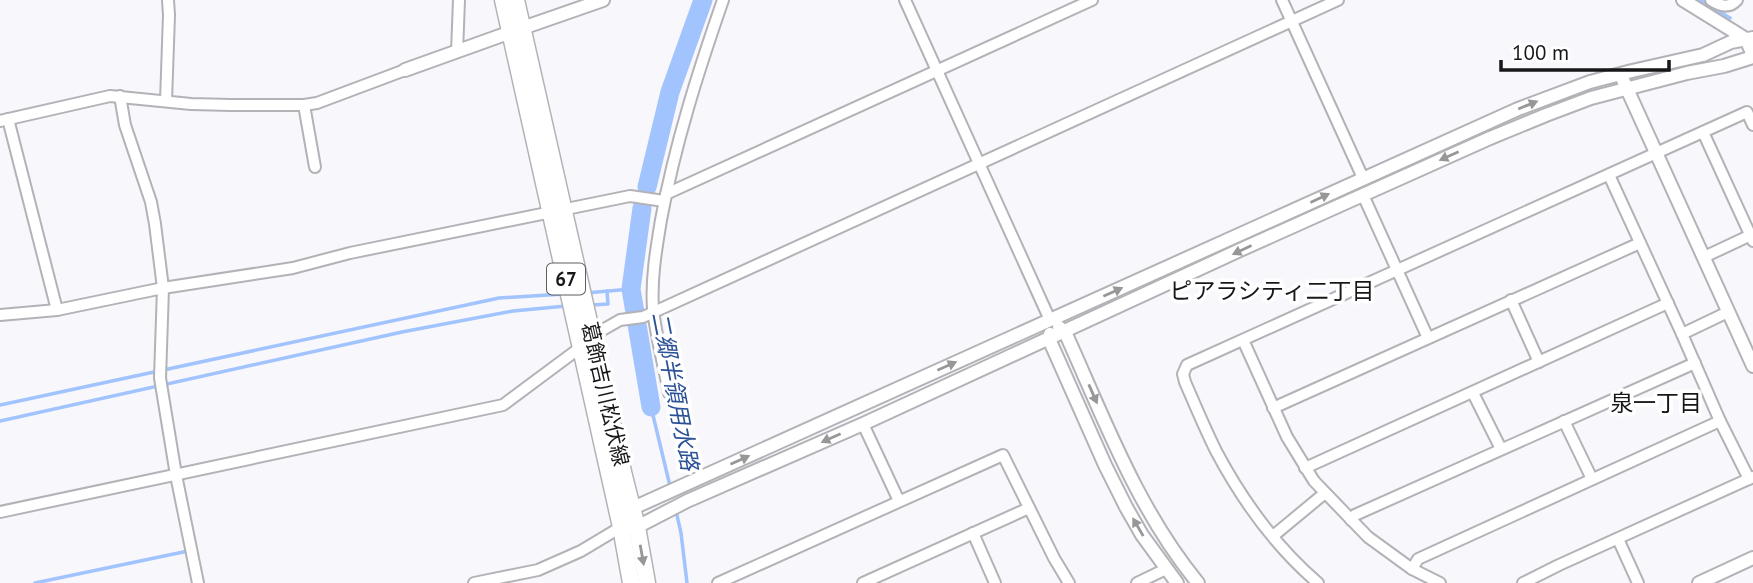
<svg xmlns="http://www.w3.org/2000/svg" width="1753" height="583" viewBox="0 0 1753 583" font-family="'PT Sans','Noto Sans JP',sans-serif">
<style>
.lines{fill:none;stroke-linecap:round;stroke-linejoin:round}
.stream{stroke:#a1c3fe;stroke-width:3.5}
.river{stroke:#a1c3fe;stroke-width:19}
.minor-casing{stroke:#b3b2b7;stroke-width:14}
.tertiary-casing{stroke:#b3b2b7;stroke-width:16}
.primary-casing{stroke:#b3b2b7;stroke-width:19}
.minor{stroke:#fff;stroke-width:10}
.tertiary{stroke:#fff;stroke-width:12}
.primary{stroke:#fff;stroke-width:16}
.oneway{fill:#979798}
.labels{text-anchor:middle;stroke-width:7;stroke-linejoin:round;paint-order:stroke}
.shield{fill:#fff;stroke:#5d5d5e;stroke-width:2}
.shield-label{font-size:19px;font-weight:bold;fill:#171719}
.street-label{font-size:21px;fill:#171719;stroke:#fff}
.neighbourhood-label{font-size:23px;fill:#171719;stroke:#fff}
.water-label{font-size:23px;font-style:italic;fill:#2b5196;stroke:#fff}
</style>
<rect width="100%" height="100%" fill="#f8f7fc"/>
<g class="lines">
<g class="stream">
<path d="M1700,0L1730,18"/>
<path d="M586,293L631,289"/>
<path d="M592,305L608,304L607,291"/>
<path d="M0,405L499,298L564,294"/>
<path d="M651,407L670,486"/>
<path d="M0,421L402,332L513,311L566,306"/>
<path d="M676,511L681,533L687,583"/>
<path d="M35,583L188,551"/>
</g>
<g class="river">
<path d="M647,187L670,92L703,0"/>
<path d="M642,208L631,289L651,407"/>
</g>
<g class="minor-casing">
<g id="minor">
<path d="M905,0L1050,320"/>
<path d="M1282,0L1363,178"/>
<path d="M1711,0C1720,6 1729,9 1737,0"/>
<path d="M457,52L459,0"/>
<path d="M120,96L125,125L151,202L155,224L163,288L160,378L176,475L198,583"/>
<path d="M166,101L169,15L168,0"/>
<path d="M304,105L315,167"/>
<path d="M8,119L57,310"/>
<path d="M0,121L110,96L191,104L231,105H304L317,103L405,70"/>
<path d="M1703,132L1753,241"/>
<path d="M1609,175L1682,334L1720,421L1749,479"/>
<path d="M666,194L1092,0"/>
<path d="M1363,195L1428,338"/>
<path d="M1704,257L1753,234"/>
<path d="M1511,300L1539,362"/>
<path d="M0,315L57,310L163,288L293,268L350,253L630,196L664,201"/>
<path d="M1682,334L1728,312"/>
<path d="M1243,340L1287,437L1314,481L1368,537L1412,569L1440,583"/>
<path d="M669,393C664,366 656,337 653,309C651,279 656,250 661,220C675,144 698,72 723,0"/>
<path d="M1473,393L1501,449"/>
<path d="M1273,408L1640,243"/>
<path d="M1564,421L1592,479"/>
<path d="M863,424L899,501"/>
<path d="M1305,468L1668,303"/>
<path d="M0,512L503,405L581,347L592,336L620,320L643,317L1338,0"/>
<path d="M1351,520L1355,515L1695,363"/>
<path d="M973,533L995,583"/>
<path d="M1273,536L1325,493"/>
<path d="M1618,539L1638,583"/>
<path d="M1412,569L1418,559L1720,421"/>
<path d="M474,583L538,570L581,551L621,527"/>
<path d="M718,583L1003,455L1054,558L1069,583"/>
<path d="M863,583L1029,508"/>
<path d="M1137,583L1166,569"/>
<path d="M1318,583C1276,547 1242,500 1216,451C1205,429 1195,405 1185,382L1183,374L1187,365L1747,112L1753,125"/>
<path d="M1523,583L1559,565L1753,477"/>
</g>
</g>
<g class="tertiary-casing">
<g id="tertiary">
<path d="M1683,0L1746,39L1753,55"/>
<path d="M405,70L511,32L603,0"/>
<path d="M1623,80L1753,366"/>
<path d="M1059,327L1065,332C1104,418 1137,509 1198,583"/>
<path d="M1050,334L1049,339L1105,465L1126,507L1142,535L1177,583"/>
<path d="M629,515L633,508L1518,109L1590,82L1632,71L1703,55L1731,42L1753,38"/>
<path d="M629,527H637L687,501L863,424L1240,250L1490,138L1546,115L1591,98L1687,73L1724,66L1753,57"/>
<path d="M1699,583L1753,558"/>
</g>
</g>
<g class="primary-casing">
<g id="primary">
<path d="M503,0L621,527L631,583"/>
<path d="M516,0L624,476L637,527L647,583"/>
</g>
</g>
<use href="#minor" class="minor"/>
<use href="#tertiary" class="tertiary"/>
<use href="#primary" class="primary"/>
</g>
<defs><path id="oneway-solid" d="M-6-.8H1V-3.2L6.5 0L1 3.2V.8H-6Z" transform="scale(1.75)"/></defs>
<g class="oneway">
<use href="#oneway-solid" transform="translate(1528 105) rotate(-22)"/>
<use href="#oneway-solid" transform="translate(1449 156) rotate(156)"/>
<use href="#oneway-solid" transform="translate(1320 198) rotate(-25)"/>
<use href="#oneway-solid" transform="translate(1242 250) rotate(155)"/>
<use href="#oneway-solid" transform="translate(1113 292) rotate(-24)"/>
<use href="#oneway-solid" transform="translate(947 366) rotate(-24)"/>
<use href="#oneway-solid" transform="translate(1093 394) rotate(66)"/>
<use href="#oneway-solid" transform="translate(831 438) rotate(156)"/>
<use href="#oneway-solid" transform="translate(740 460) rotate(-24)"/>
<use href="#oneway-solid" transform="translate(1138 527) rotate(-120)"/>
<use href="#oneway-solid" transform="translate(642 555) rotate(80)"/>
</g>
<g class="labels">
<rect class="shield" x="547" y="263.5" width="38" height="31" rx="5"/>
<g class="shield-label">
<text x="566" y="286">67</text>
</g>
<g class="street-label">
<text transform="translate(605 394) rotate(77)" y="7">葛飾吉川松伏線</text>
</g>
<g class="neighbourhood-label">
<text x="1272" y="299">ピアラシティ二丁目</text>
<text x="1656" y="411">泉一丁目</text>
</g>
<g class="water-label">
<text transform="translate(675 391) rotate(79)" y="8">二郷半領用水路</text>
</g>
</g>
<path d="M1501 60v10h168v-10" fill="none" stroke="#171719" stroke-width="3.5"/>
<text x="1512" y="60" font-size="21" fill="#171719" stroke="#ffffff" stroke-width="5" paint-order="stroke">100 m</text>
</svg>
